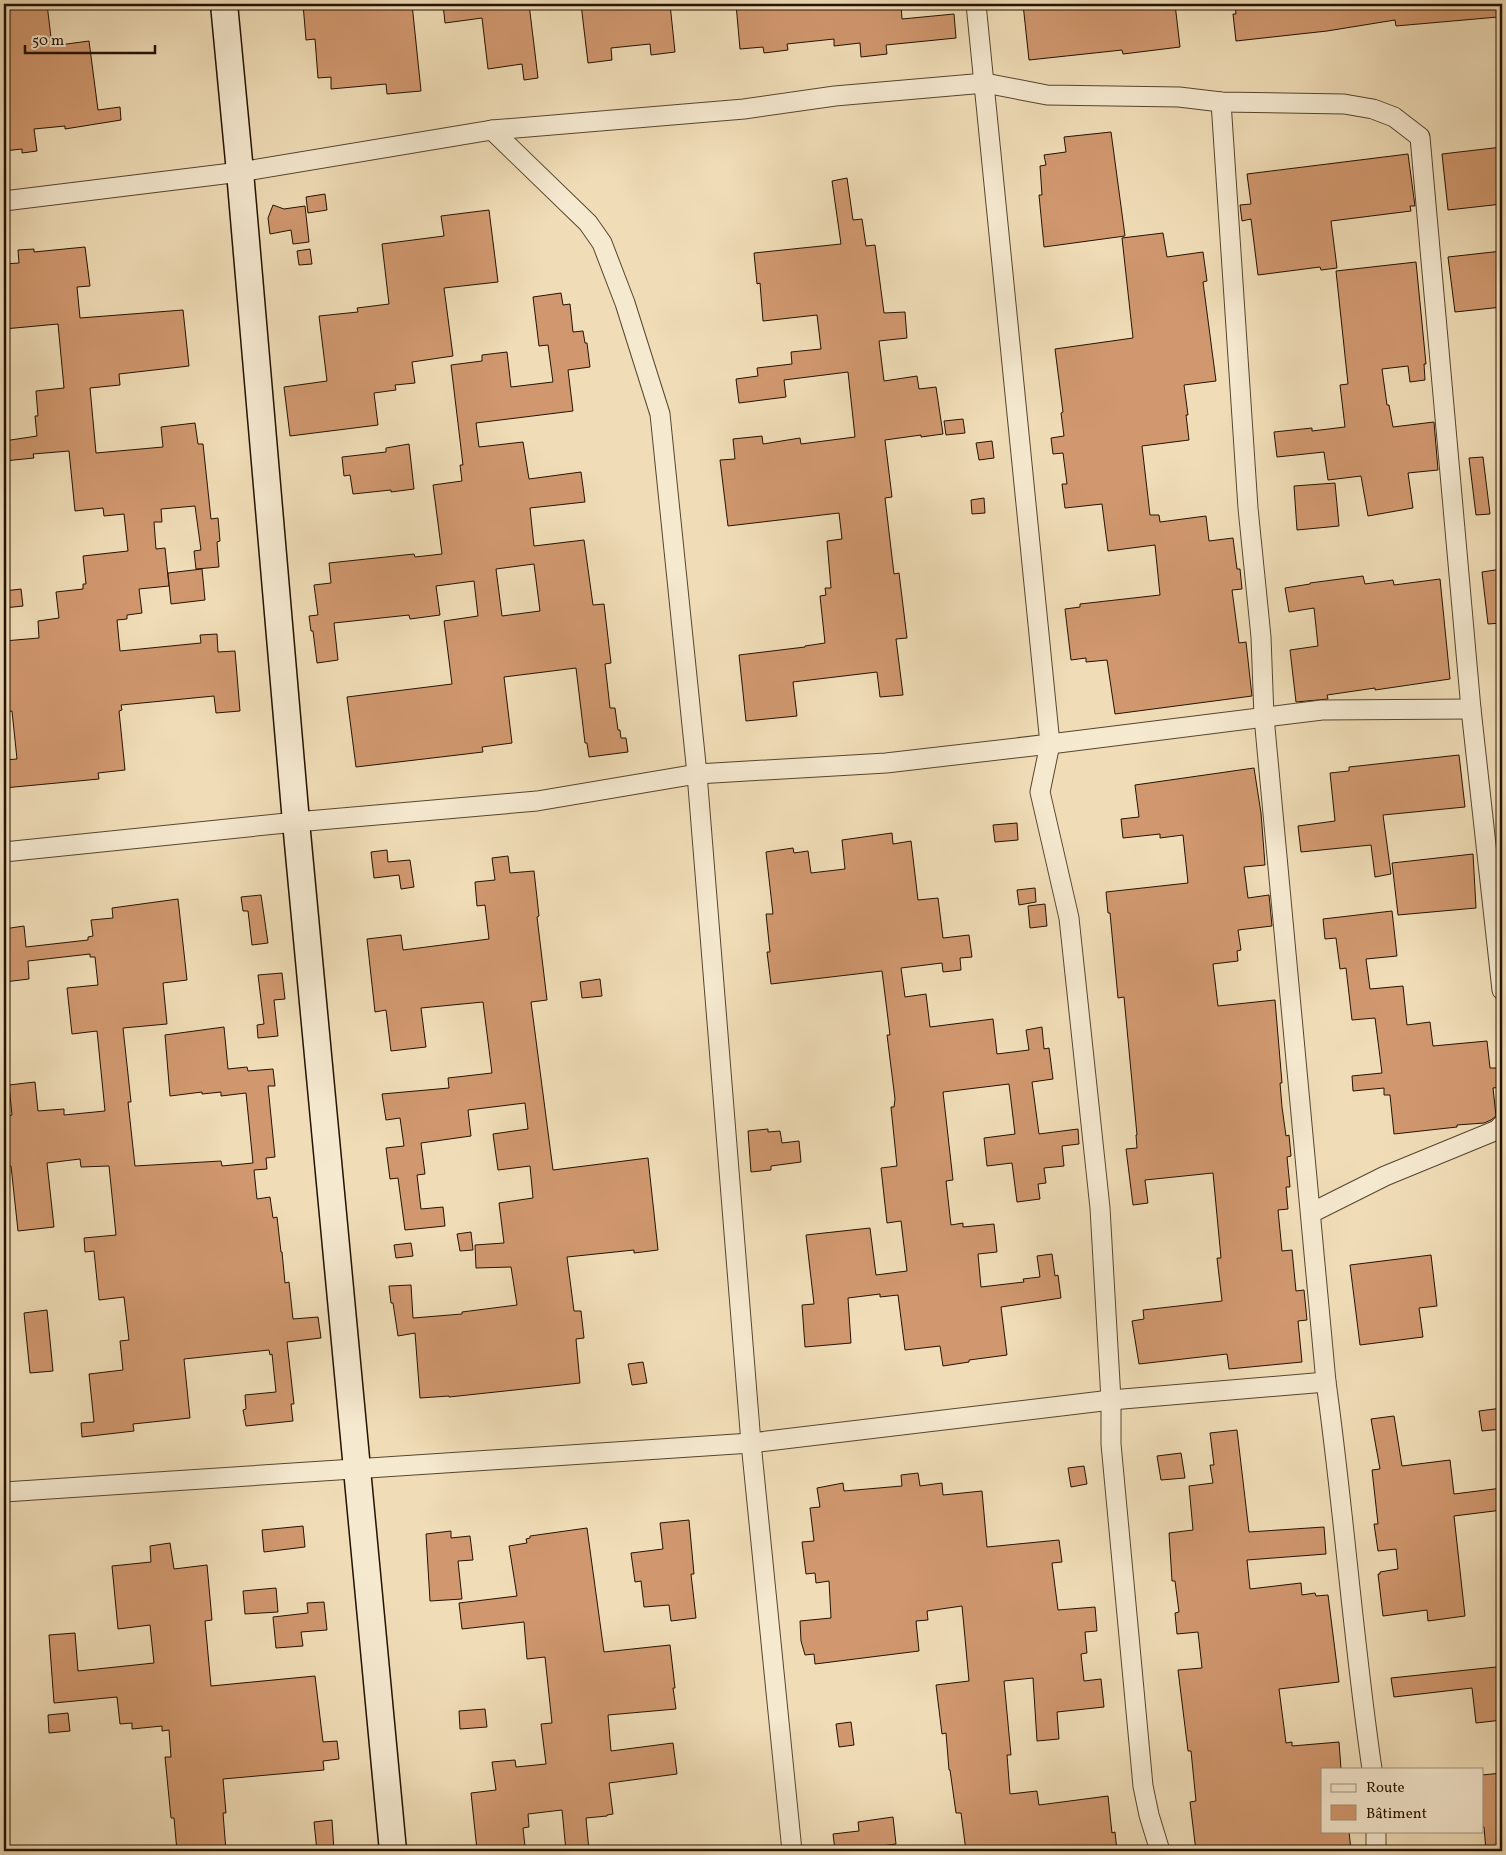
<svg xmlns="http://www.w3.org/2000/svg" width="1506" height="1855" viewBox="0 0 1506 1855" font-family="Vollkorn,serif">
<style>
.building{fill:#d1986f;stroke:#241200;fill-rule:evenodd}
.lines{fill:none;stroke-linecap:round;stroke-linejoin:round}
.street-casing{stroke:#57452e;stroke-width:21}
.secondary-casing{stroke:#241200;stroke-width:29}
.street{stroke:#f5e9d0;stroke-width:19}
.secondary{stroke:#f5e9d0;stroke-width:26}
</style>
<rect width="100%" height="100%" fill="#f0ddb7"/>
<filter id="stains"><feTurbulence type="fractalNoise" baseFrequency=".004" numOctaves="4"/><feColorMatrix values="0 0 0 0 .2 0 0 0 0 .09 0 0 0 0 .02 0 0 0 .5 -.17"/></filter>
<radialGradient id="worn" r=".72"><stop offset=".6" stop-color="#630" stop-opacity="0"/><stop offset="1" stop-color="#630" stop-opacity=".3"/></radialGradient>
<g class="building">
<path d="M4,4H47L52,46L89,41L98,110L120,107L121,120L65,129V126L34,129L37,151L22,153V149L4,151Z"/>
<path d="M303,4H412L421,91L387,94L386,84L331,89V77L318,78L315,39L306,40Z"/>
<path d="M443,4H529L538,78L524,80L522,64L488,69L482,18L445,23Z"/>
<path d="M581,4H670L675,52L651,55L650,44L611,48L612,60L588,63Z"/>
<path d="M736,4H901L902,19L954,14L956,38L886,45L887,54L861,57L860,43L834,46V39L787,44L788,50L764,53L763,47L740,49Z"/>
<path d="M1023,4H1175L1180,47L1123,54L1122,50L1029,60Z"/>
<path d="M1235,4H1496L1498,17L1396,26L1395,20L1327,31L1236,41L1233,14H1236Z"/>
<path d="M1111,132L1125,236L1044,247L1039,195H1042L1040,166L1046,165L1044,155L1066,152L1064,137Z"/>
<path d="M1502,147V204L1448,210L1442,154Z"/>
<path d="M1408,154L1415,206H1410L1411,211L1331,221L1337,268L1321,270L1320,267L1258,275L1251,219L1242,221L1240,205L1251,204L1247,174Z"/>
<path d="M847,178L853,220L862,219L866,246L875,245L884,313L905,312L907,338L879,341L884,381L917,376L919,389L936,387L943,434L921,437V435L885,440L892,497L885,498L894,574L899,573L907,638L896,639L903,695L880,697L877,672L793,682L797,716L746,721L739,655L805,647V646L825,643L820,596L826,595L825,588H831L827,541L842,539L839,513L728,526L720,460L735,459L733,439L762,436L763,444L800,438L801,444L855,437L848,372L784,380L786,397L739,403L736,379L758,376L757,368L792,364L791,352L821,349L817,315L763,321L760,283L757,284L754,253L841,244L832,181Z"/>
<path d="M325,194L327,210L308,213L306,197Z"/>
<path d="M273,205L284,209L305,206L309,242L293,244L291,230L270,234L268,218Z"/>
<path d="M489,210L498,282L444,288L453,356L412,362L415,383L395,385L396,390L374,393L378,425L290,436L284,387L327,381L319,316L358,312L357,308L389,304L382,244L444,236L441,216Z"/>
<path d="M1163,233L1167,257L1203,252L1207,281L1203,282L1216,381L1184,385L1188,415H1186L1189,440L1142,446L1150,515H1159L1160,522L1206,516L1209,541L1233,538L1237,569H1240L1242,589L1232,590L1239,643L1246,642L1252,696L1115,714L1107,660L1086,662V658L1071,660L1065,609L1080,607V604L1160,595L1155,545L1108,551L1102,504L1065,508L1062,484H1067L1063,453L1053,454L1051,438L1064,436L1061,413L1063,412L1055,349L1133,338L1122,238Z"/>
<path d="M85,247L90,286L77,287L80,318L183,310L189,366L119,374L120,385L90,388L96,453L163,447L161,427L195,423L198,444H203L211,519L218,518L220,541L217,542L219,567L196,569L194,551L201,550L195,506L161,509L162,522H154L156,549L165,548L169,586L139,589L142,613L127,615V619L117,620L120,651L201,643L200,635L217,634L218,652L235,651L240,711L216,713L214,696L121,705L122,710L119,711L125,770L98,773L99,779L4,788V760L17,759L12,711L4,712V641L39,638L38,621L59,618L56,592L83,589V584H86L83,556L128,551L124,514L104,516L103,508L75,511L69,451L33,454L34,458L4,461V441L37,436L35,416H38L36,391L64,388L58,324L4,329V264L19,263L18,250L34,249V252Z"/>
<path d="M310,249L312,264L299,265L297,251Z"/>
<path d="M1502,251V307L1455,312L1448,257Z"/>
<path d="M1416,262L1426,364H1424L1425,380L1410,382L1408,366L1382,369L1387,405H1389L1393,427L1434,422L1438,470L1408,473L1413,508L1368,516L1361,476L1328,480L1324,452L1277,457L1274,432L1312,428V431L1345,427L1340,385L1348,384L1336,271Z"/>
<path d="M561,293L563,305L570,304L573,332L583,331L585,343H587L590,367L568,370L573,411L476,423L479,447L523,442L529,479L581,472L585,502L530,508L534,546L584,540L593,605L604,604L611,663L605,664L610,708H615L618,730H620L621,738H626L628,752L589,757L587,743H585L576,668L504,677L512,743L482,747L483,752L356,767L347,697L452,684L444,621L478,616L474,581L436,586L440,615L410,619L409,615L334,623L338,660L317,663L313,631H311L309,616L318,615L314,585L331,583L329,563L414,554L415,557L442,554L433,485L462,481L460,465H463L451,365L482,361V355L507,352L511,387L553,382L548,345L539,346L533,297ZM534,564L540,611L502,616L496,569Z"/>
<path d="M963,419L965,433L946,435L944,421Z"/>
<path d="M992,441L994,458L979,460L976,443Z"/>
<path d="M409,444L414,489L391,492V490L353,494L350,475L344,476L342,457L386,452V448Z"/>
<path d="M1483,457L1490,514L1476,515L1469,458Z"/>
<path d="M1335,483L1339,526L1297,530L1294,486Z"/>
<path d="M984,498L985,513L972,514L971,500Z"/>
<path d="M202,569L205,600L171,604L168,573Z"/>
<path d="M1502,569V623L1488,624L1482,572Z"/>
<path d="M1363,576L1365,584L1393,580L1394,585L1440,579L1450,679L1375,690V688L1327,695L1328,699L1296,702L1290,650L1318,646L1314,608L1289,612L1285,588L1310,584V583Z"/>
<path d="M21,589L23,606L4,608V591Z"/>
<path d="M1459,755L1465,807L1383,815L1391,874L1375,877L1371,845L1301,852L1298,826L1335,821L1330,773L1349,771V767Z"/>
<path d="M1254,768L1261,813L1265,865L1244,867L1248,898L1269,895L1272,926L1238,930L1241,950L1237,951L1238,961L1213,964L1218,1006L1275,1000L1282,1083H1280L1282,1107L1286,1136L1289,1135L1291,1156L1287,1157L1290,1187H1286L1288,1209L1278,1210L1282,1251L1292,1250L1296,1291L1304,1290L1307,1320L1298,1321L1302,1362L1229,1369L1227,1354L1139,1364L1132,1321L1144,1319L1143,1310L1222,1301L1217,1258H1221L1213,1173L1145,1180L1148,1203L1133,1205L1126,1149L1137,1148L1136,1135H1137L1124,997L1118,998L1110,913H1108L1106,892L1188,883L1183,835L1160,838V834L1123,838L1121,819L1139,817L1135,785Z"/>
<path d="M1017,823L1018,840L995,842L993,825Z"/>
<path d="M892,833L893,844L911,841L918,900L938,898L943,938L969,935L972,957L960,958L961,970L943,972L942,963L901,968L905,997L926,994L930,1027L993,1019L997,1054L1029,1050L1026,1030L1042,1027L1044,1049L1049,1048L1053,1079L1032,1082L1039,1134L1078,1129L1079,1144L1062,1146L1064,1166L1044,1168L1046,1183L1038,1184L1040,1199L1017,1202L1012,1163L987,1166L984,1138L1015,1134L1009,1084L943,1092L953,1180L946,1181L951,1225L963,1223V1227L994,1224L997,1252L978,1254L981,1287L1024,1282L1023,1279L1040,1277L1037,1256L1052,1254L1055,1276L1058,1275L1061,1298L1001,1307L1007,1355L969,1360V1362L943,1366L940,1346L905,1350L898,1295L880,1297V1294L848,1298L851,1343L805,1347L802,1305L814,1304L806,1235L870,1228L876,1275L907,1271L901,1221L887,1223L881,1168L897,1166L891,1107H894L895,1099L887,1035H890L882,971L771,984L767,952H770L766,914H773L766,852L793,848L794,853L808,851L811,873L845,869L842,840Z"/>
<path d="M387,850L388,862L410,860L414,887L401,889L399,875L374,878L371,852Z"/>
<path d="M1473,854L1476,908L1398,915L1392,863Z"/>
<path d="M508,856L510,873L534,871L539,916L537,917L547,1000L531,1002L553,1170L648,1158L658,1250L634,1253V1250L567,1257L574,1311H581L584,1338L576,1339L580,1383L449,1397V1396L420,1398L415,1333L398,1336L393,1303H391L389,1286L411,1285L413,1318L462,1314V1312L517,1305L511,1267L476,1268L475,1245L504,1243L499,1203L533,1198L530,1166L498,1170L493,1134L528,1129L525,1103L468,1110L471,1136L421,1143L425,1174L417,1175L421,1209L443,1207L445,1226L405,1230L398,1178L390,1179L386,1148L404,1146L400,1118L386,1120L382,1094L449,1088L448,1078L492,1073L483,1002L421,1008L426,1047L391,1051L386,1010L375,1012L367,939L401,935L403,950L489,939L485,905L477,906L475,882L495,880L492,858Z"/>
<path d="M1035,888L1036,902L1019,905L1017,890Z"/>
<path d="M261,895L268,943L252,945L248,911H243L241,897Z"/>
<path d="M178,899L187,980L163,983L167,1024L123,1028L131,1102H128L135,1166L221,1161L222,1166L253,1163L246,1093L221,1096V1092L202,1094V1092L170,1096L165,1035L224,1027L228,1069L247,1067L248,1071L273,1069L275,1086H268L275,1157L266,1158L267,1169L254,1170L257,1199L270,1197L273,1218L277,1217L281,1252H282L285,1283L289,1282L293,1319L318,1317L321,1338L287,1342L294,1404H291L293,1421L246,1426L243,1410L246,1409L245,1395L276,1392L272,1354L270,1355L269,1350L184,1359L190,1418L133,1424L134,1431L82,1437L81,1423L94,1422L89,1374L123,1370L120,1341L129,1340L124,1297L99,1300L94,1251L85,1252L84,1238L116,1235L109,1166L81,1167L80,1159L47,1163L54,1227L18,1231L11,1166L7,1167L4,1117L12,1115L9,1085L35,1082L38,1111L64,1109V1115L105,1111L97,1031L72,1034L67,988L98,985L95,957H90V954L28,961L29,979L4,982V929L24,926L26,947L88,940V937L93,936L91,920L113,918L112,908Z"/>
<path d="M1045,904L1047,926L1030,928L1028,906Z"/>
<path d="M1392,911L1397,956L1366,959L1370,989L1403,986L1407,1025L1430,1022L1433,1046L1487,1041L1490,1068H1502V1087L1493,1088L1496,1116L1491,1120L1484,1123L1457,1125V1127L1394,1134L1390,1095H1384V1088L1353,1091L1352,1076L1382,1073L1375,1018L1352,1020L1346,968L1340,969L1336,938L1325,939L1323,919Z"/>
<path d="M282,973L285,999L274,1000L278,1036L258,1038L257,1025L264,1024L258,975Z"/>
<path d="M600,979L602,996L582,998L580,982Z"/>
<path d="M768,1129V1132L780,1131L782,1143L799,1141L801,1162L771,1166V1170L751,1172L748,1131Z"/>
<path d="M471,1232L473,1250L460,1251L457,1234Z"/>
<path d="M411,1243L413,1256L396,1258L394,1245Z"/>
<path d="M1431,1255L1437,1306L1419,1308L1423,1337L1360,1345L1350,1265Z"/>
<path d="M47,1310L53,1371L30,1373L24,1313Z"/>
<path d="M643,1362L647,1383L632,1385L628,1364Z"/>
<path d="M1502,1408V1429L1482,1431L1479,1411Z"/>
<path d="M1394,1416L1402,1466L1450,1460L1454,1494L1502,1488V1510L1454,1516L1465,1616L1428,1621L1427,1610L1383,1616L1378,1574H1380V1572L1398,1569L1396,1549L1378,1551L1374,1524H1378L1372,1470L1380,1469L1371,1419Z"/>
<path d="M1237,1430L1249,1532L1324,1527L1326,1554L1247,1560L1250,1589L1301,1583L1302,1595L1315,1593L1316,1596L1328,1595L1339,1682L1279,1689L1286,1743L1292,1742V1746L1339,1742L1341,1769H1322V1831H1349L1351,1851H1274V1848L1243,1851H1196L1190,1802L1196,1801L1191,1751H1188L1178,1670L1202,1668L1198,1632L1177,1634L1175,1613L1179,1612L1175,1581H1172L1169,1533L1193,1530L1189,1486L1213,1483L1210,1465H1214L1210,1433Z"/>
<path d="M1181,1453L1185,1478L1161,1480L1157,1456Z"/>
<path d="M1084,1466L1087,1484L1071,1487L1068,1468Z"/>
<path d="M918,1473L920,1486L942,1483L943,1495L982,1491L987,1547L1059,1540L1062,1562L1052,1563L1058,1610L1095,1607L1097,1631L1085,1632L1087,1653L1081,1654L1084,1681L1101,1679L1104,1707L1057,1712L1059,1739L1037,1741L1033,1678L1004,1681L1011,1755H1007L1010,1794L1037,1791L1039,1805L1108,1796L1112,1833L1115,1832L1117,1851H966L961,1813H956L950,1770H949L946,1733L942,1734L936,1685L969,1681L962,1606L927,1611L928,1620L916,1621L919,1651L815,1664L814,1654L805,1655L801,1641L800,1621L831,1618L829,1581L816,1583L815,1573L806,1574L802,1542L814,1541L810,1508L820,1507L817,1488L843,1483L844,1491L902,1486L901,1475Z"/>
<path d="M689,1520L694,1574H691L696,1618L671,1621L669,1605L644,1607L641,1581L635,1582L631,1553L663,1549L660,1523Z"/>
<path d="M303,1526L305,1547L264,1552L262,1530Z"/>
<path d="M587,1528L604,1652L670,1645L675,1688H673L676,1709L608,1715L611,1751L673,1743L677,1774L609,1783L613,1814L607,1815V1816L586,1818L589,1851H566L562,1810L528,1814L529,1827L523,1828L525,1846L477,1850L471,1793L496,1790L492,1762L515,1760L516,1767L546,1764L541,1724L552,1723L545,1657L527,1659L524,1622L462,1629L459,1603L517,1596L509,1546L527,1543L526,1539L530,1538V1536Z"/>
<path d="M451,1531V1538L470,1536L473,1560L458,1561L462,1599L430,1601L426,1534Z"/>
<path d="M170,1543L174,1569L207,1565L212,1620L205,1621L211,1686L315,1676L323,1742L337,1741L339,1759L323,1761L324,1770L223,1779L226,1813H223L226,1851H177L174,1818H171L165,1757H171L169,1730L162,1731V1726L132,1729V1723L120,1724L117,1697L54,1703L49,1635L75,1633L78,1671L154,1663L150,1625L118,1629L112,1566L151,1562L150,1546Z"/>
<path d="M276,1588L278,1612L245,1614L243,1591Z"/>
<path d="M324,1602L327,1630L301,1632L303,1646L276,1648L273,1617L308,1613L307,1603Z"/>
<path d="M1496,1667V1668L1502,1667V1720L1476,1723L1472,1688L1394,1697L1391,1678Z"/>
<path d="M485,1709L487,1727L460,1729L459,1711Z"/>
<path d="M68,1713L70,1731L49,1733L48,1715Z"/>
<path d="M851,1722L854,1745L839,1747L836,1724Z"/>
<path d="M1502,1773V1851H1486L1484,1827H1482V1775Z"/>
<path d="M893,1817L896,1844L862,1849L861,1846L835,1850L833,1834L859,1831L858,1822Z"/>
<path d="M332,1820L334,1851H317L314,1822Z"/>
</g>
<g class="lines">
<g class="street-casing">
<g id="street">
<path d="M976,4L1050,744L1040,792L1069,918L1100,1208L1111,1400V1444L1143,1786L1149,1815L1160,1851"/>
<path d="M1221,102L1248,508L1261,637L1264,717L1326,1382C1344,1511 1353,1640 1372,1769"/>
<path d="M492,130L744,109L835,96L985,83L1047,95L1179,97L1221,102L1344,104L1373,109L1394,117L1420,137L1471,709L1502,990"/>
<path d="M4,201L240,172L492,130L588,223L602,243L625,303L660,414L697,774L751,1443L792,1851"/>
<path d="M4,852L296,822L537,801L697,774L886,763L1050,744L1322,710L1471,709"/>
<path d="M1311,1213L1385,1176L1497,1130L1502,1125"/>
<path d="M4,1492L751,1443L1111,1400L1326,1382"/>
<path d="M1376,1831V1851"/>
</g>
</g>
<g class="secondary-casing">
<path id="secondary" d="M224,4L240,172L296,822L393,1851"/>
</g>
<use href="#street" class="street"/>
<use href="#secondary" class="secondary"/>
</g>
<rect width="1506" height="1855" fill="none" stroke="#f0ddb7" stroke-width="20"/>
<rect x="5" y="5" width="1496" height="1845" fill="none" stroke="#241200" stroke-width="2.5"/>
<rect x="10" y="10" width="1486" height="1835" fill="none" stroke="#241200"/>
<rect x="1321" y="1768" width="162" height="65" fill="#f5e9d0" stroke="#a1937d"/>
<rect x="1331" y="1784" width="25" height="8" fill="#f5e9d0" stroke="#a1937d"/>
<text x="1366" y="1792" font-size="15" fill="#241200">Route</text>
<rect x="1331" y="1805" width="25" height="15" fill="#d1986f" stroke="#a1937d"/>
<text x="1366" y="1818" font-size="15" fill="#241200">Bâtiment</text>
<path d="M25 45v8h130v-8" fill="none" stroke="#241200" stroke-width="2.5"/>
<text x="32" y="45" font-size="15" fill="#241200" stroke="#f5e9d0" stroke-width="4" paint-order="stroke">50 m</text>
<rect width="100%" height="100%" filter="url(#stains)"/>
<rect width="100%" height="100%" fill="url(#worn)"/>
</svg>
